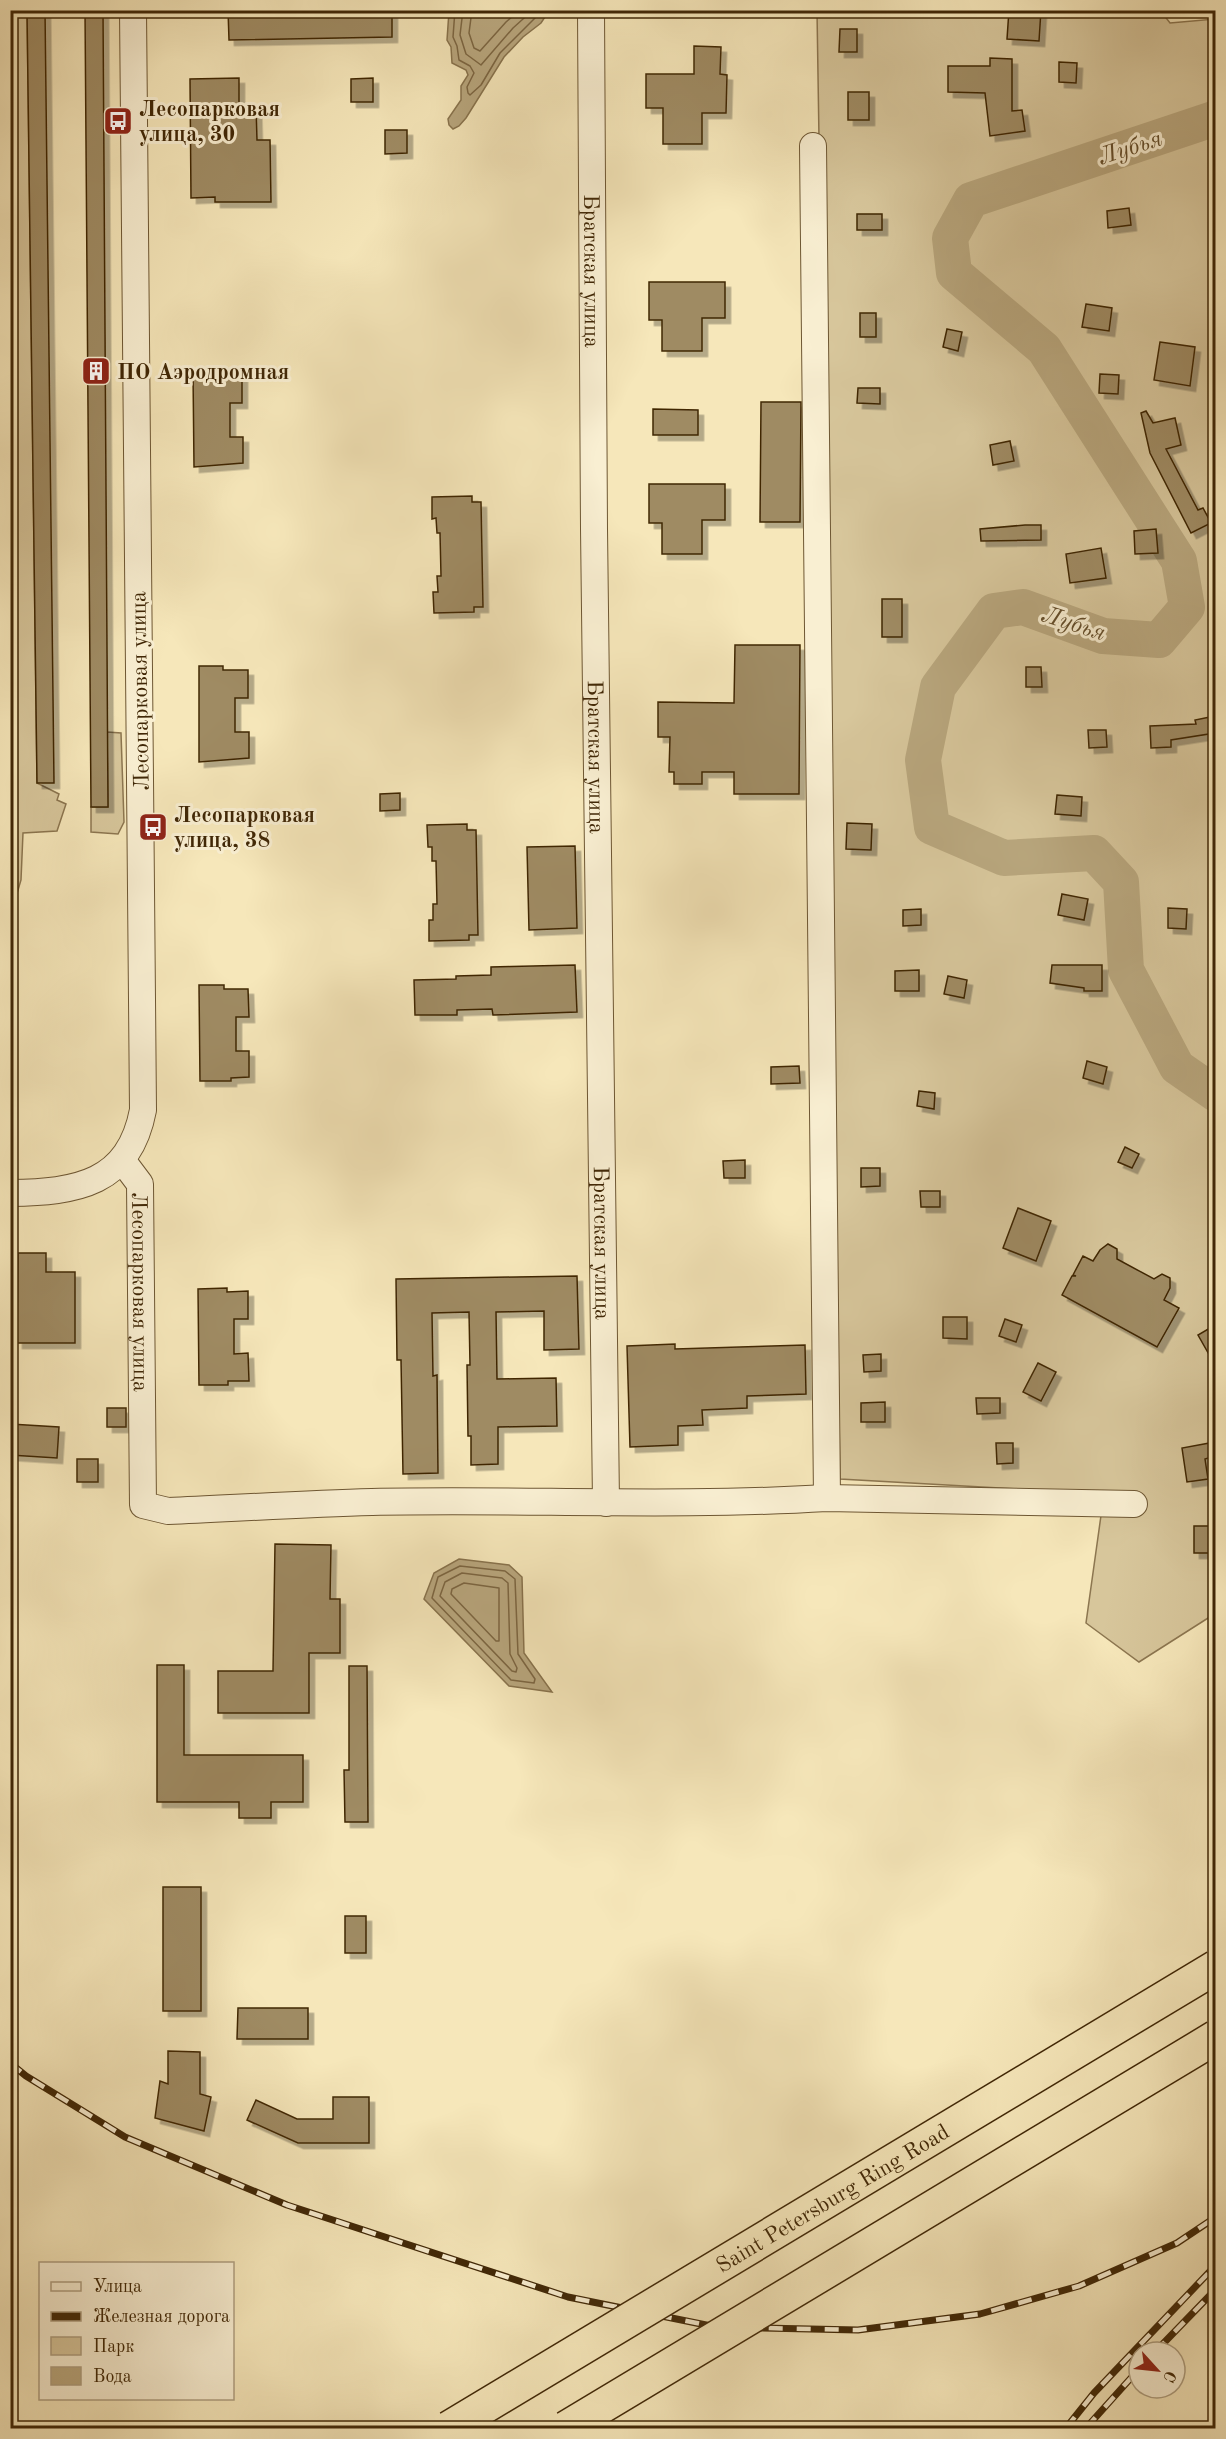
<svg xmlns="http://www.w3.org/2000/svg" width="1226" height="2439" viewBox="0 0 1226 2439" font-family="'Old Standard TT',serif">
<style>
.green{fill:#d7c69b;stroke:#8c7650;stroke-width:1.5}
.water{fill:#b8a67d;stroke:#88734d;stroke-width:1.5}
.lines{fill:none;stroke-linecap:round;stroke-linejoin:round}
.shore{stroke:#7c6642;stroke-width:1.5}
.river{stroke:#b8a67d;stroke-width:36}
.building{fill:#9f8b64;stroke:#402706;stroke-width:1.5;filter:url(#shadow)}
.minor-casing{stroke:#6e5733;stroke-width:28}
.minor{stroke:#f9efd2;stroke-width:26}
.rail-casing{stroke:#402706;stroke-width:7}
.rail{stroke:#f9efd2;stroke-width:4.5;stroke-dasharray:14;stroke-linecap:butt}
.highway-bridge-casing{stroke:#402706;stroke-width:36;stroke-linecap:butt}
.highway-bridge{stroke:#f6e7ba;stroke-width:33}
.labels{text-anchor:middle;stroke-width:6;stroke-linejoin:round;paint-order:stroke}
.poi-label{font-size:22px;font-weight:bold;fill:#402706;stroke:#f9efd2;text-anchor:start}
.street-label{font-size:22px;fill:#402706;stroke:#f9efd2}
.water-label{font-size:24px;font-style:italic;fill:#644d2a;stroke:#f9efd2}
</style>
<defs>
<filter id="shadow"><feDropShadow dx="5.5" dy="5.5" stdDeviation="0" flood-color="#0004"/></filter>
</defs>
<rect width="100%" height="100%" fill="#f6e7ba"/>
<filter id="stains"><feTurbulence type="fractalNoise" baseFrequency=".00333" numOctaves="4"/><feColorMatrix values="0 0 0 0 .2 0 0 0 0 .09 0 0 0 0 .02 0 0 0 .5 -.17"/></filter>
<radialGradient id="worn" r=".72"><stop offset=".6" stop-color="#630" stop-opacity="0"/><stop offset="1" stop-color="#630" stop-opacity=".3"/></radialGradient>
<g class="green">
<path d="M27,10L37,783L59,794L57,800L66,804L57,831L23,833L21,880L11,914L10,11Z"/>
<path d="M1160,10L1170,23L1215,19L1216,1613L1139,1662L1086,1623L1104,1494L840,1479L817,11Z"/>
<path d="M107,732L121,733L124,822L118,834L91,832V807H108Z"/>
</g>
<g class="water">
<path d="M449,11H549L541,23L523,37L504,57L466,118L459,126L453,129L449,125L448,119L461,100V86L468,75L466,70L452,63L451,47L447,40Z"/>
<path d="M459,1559L509,1565L522,1577L524,1653L552,1692L509,1686L424,1599L434,1573Z"/>
</g>
<g class="lines">
<g class="shore">
<path d="M455,10L453,37L457,46L459,60L470,66L474,73L467,87L468,93L470,95L481,85L500,53L543,10"/>
<path d="M463,10L460,35L466,54L481,65L513,28L533,10"/>
<path d="M472,10L469,33L474,48L480,51L506,22L520,10"/>
<path d="M460,1566L505,1571L515,1579L518,1654L535,1679L534,1683L511,1680L432,1598L438,1577Z"/>
<path d="M462,1573L502,1578L508,1583L510,1654L517,1668L516,1672L512,1671L440,1596L445,1582Z"/>
<path d="M464,1583L499,1588V1641H496L451,1594L452,1589Z"/>
</g>
<path class="river" d="M1216,118L971,200L950,238L954,273L1044,349L1179,561L1187,607L1159,640L1103,636L1023,607L994,611L938,687L923,760L932,827L1004,858L1094,853L1121,882L1126,970L1177,1067L1216,1094"/>
</g>
<g class="building">
<path d="M27,10H45L54,783H37Z"/>
<path d="M85,10H103L108,807H91Z"/>
<path d="M228,10H392V37L229,40Z"/>
<path d="M1009,10H1041L1039,41L1007,39Z"/>
<path d="M840,29H857V52H839Z"/>
<path d="M694,46L721,47L720,74L727,75L726,113H702V144H663V108H646V74H694Z"/>
<path d="M990,58L1012,59V111L1022,110L1025,131L990,136L985,93L948,92V66H990Z"/>
<path d="M1059,62L1077,63L1076,83L1059,82Z"/>
<path d="M239,78V106H256L257,140H270L271,202H215V197L191,198L190,79Z"/>
<path d="M373,78V102H351V79Z"/>
<rect x="848" y="92" width="21" height="28"/>
<path d="M385,130H407V153L385,154Z"/>
<path d="M1129,208L1131,225L1108,228L1107,211Z"/>
<rect x="857" y="214" width="25" height="16"/>
<path d="M649,282H725V318H702V351H662V320H649Z"/>
<path d="M1086,304L1112,308L1109,331L1082,327Z"/>
<rect x="860" y="313" width="16" height="24"/>
<path d="M947,329L962,332L958,351L943,347Z"/>
<path d="M1160,342L1195,347L1190,386L1154,380Z"/>
<path d="M217,371V376L242,375V403H230V437H243V463L194,467L193,372Z"/>
<path d="M1100,374L1119,375L1118,394L1099,393Z"/>
<path d="M858,388H880V404L857,403Z"/>
<path d="M761,402H801L800,522H760Z"/>
<path d="M653,409L698,410V435H653Z"/>
<path d="M1146,411L1153,423L1175,418L1181,445L1166,449L1198,510L1203,508L1211,523L1191,533L1150,453L1141,413Z"/>
<path d="M1010,441L1014,461L993,465L990,445Z"/>
<path d="M649,484H725V520H702V554H662V523H649Z"/>
<path d="M472,496V502H481L483,607H474V612L434,613L433,592H438L437,576H441L440,533H437L436,518L432,519V497Z"/>
<path d="M1025,525H1041V540L981,541L980,529Z"/>
<path d="M1156,529L1158,553L1135,554L1134,531Z"/>
<path d="M1101,548L1106,578L1070,583L1066,554Z"/>
<rect x="882" y="599" width="20" height="38"/>
<path d="M735,645H800L799,794H734V772H702V784H674V772H669L670,737H658V702L734,703Z"/>
<path d="M199,666H223V670H248V698H235V732H249V758L199,762Z"/>
<path d="M1026,667H1041L1042,687H1026Z"/>
<path d="M1215,716V733L1171,740V747L1151,748L1150,726L1196,724L1195,720Z"/>
<path d="M1088,730H1106L1107,747L1089,748Z"/>
<path d="M400,793V810L380,811V794Z"/>
<path d="M1057,795L1082,797L1081,816L1055,814Z"/>
<path d="M847,823L872,824L871,850L846,849Z"/>
<path d="M467,824V830H476L478,935H469V940L429,941V920H433V904H437L436,861H432V847H428L427,825Z"/>
<path d="M575,846L577,928L529,930L527,847Z"/>
<path d="M1062,894L1088,899L1084,920L1058,915Z"/>
<path d="M1168,908L1187,909L1186,929L1168,928Z"/>
<path d="M921,909V925L903,926V910Z"/>
<path d="M575,965L577,1012L493,1015L492,1009L457,1010V1015H415L414,980L456,979V976L491,975V967Z"/>
<path d="M1052,965H1102V991H1084V988L1050,983Z"/>
<path d="M919,970V991H895V971Z"/>
<path d="M948,976L967,980L964,998L944,994Z"/>
<path d="M199,985H224V989H248L249,1017H236V1051H249V1077L231,1078V1081H200Z"/>
<path d="M1087,1061L1107,1067L1103,1084L1083,1078Z"/>
<path d="M799,1066L800,1083L771,1084V1067Z"/>
<path d="M919,1091L935,1093L934,1109L917,1106Z"/>
<path d="M1125,1147L1139,1154L1132,1168L1118,1162Z"/>
<path d="M745,1160V1178H724L723,1161Z"/>
<path d="M861,1168H880V1186L861,1187Z"/>
<path d="M920,1191H940V1207H921Z"/>
<path d="M1018,1208L1051,1221L1036,1261L1003,1248Z"/>
<path d="M1108,1244L1117,1249V1259L1154,1279L1162,1274L1170,1278V1288L1164,1300L1179,1308L1157,1347L1062,1295L1072,1276H1076L1073,1275L1083,1256L1093,1261L1100,1250Z"/>
<path d="M18,1253H46V1272H75V1343H17Z"/>
<path d="M577,1276L579,1349L544,1350V1311L496,1312L497,1379L556,1378L557,1426L498,1427V1464L471,1465V1436H468L467,1365H470L469,1312L432,1313L433,1376L437,1375L438,1473L403,1474L401,1360H397L396,1279Z"/>
<path d="M227,1288V1292L248,1291V1319H234V1354L248,1353L249,1381H228V1385H199L198,1289Z"/>
<path d="M943,1317H967V1339L943,1338Z"/>
<path d="M1005,1319L1022,1325L1016,1342L999,1336Z"/>
<path d="M1215,1325V1365L1198,1335Z"/>
<path d="M675,1344V1349L805,1345L806,1394L747,1396V1408L702,1410L703,1425L678,1426V1445L630,1447L627,1346Z"/>
<path d="M881,1354V1371L864,1372L863,1355Z"/>
<path d="M1038,1363L1056,1372L1041,1401L1023,1392Z"/>
<path d="M976,1398H1000V1413L977,1414Z"/>
<path d="M885,1402V1422H861V1403Z"/>
<rect x="107" y="1408" width="19" height="19"/>
<path d="M10,1424L59,1427L57,1458L10,1455Z"/>
<path d="M1215,1442V1456L1205,1459L1208,1479L1187,1482L1182,1448Z"/>
<path d="M996,1443H1013V1463L997,1464Z"/>
<rect x="77" y="1459" width="21" height="23"/>
<rect x="1194" y="1526" width="18" height="27"/>
<path d="M275,1544L331,1545L330,1599H340V1653H309V1713H218V1671H273Z"/>
<path d="M157,1665H184V1755H303V1802H271V1818H239V1802H157Z"/>
<path d="M349,1666H367L368,1822H345L344,1770H349Z"/>
<rect x="163" y="1887" width="38" height="124"/>
<rect x="345" y="1916" width="21" height="37"/>
<path d="M238,2008H308V2039H237Z"/>
<path d="M168,2051L200,2052V2094L211,2097L204,2131L155,2118L160,2081L168,2084Z"/>
<path d="M333,2097H369V2143H298L247,2120L256,2100L297,2119H333Z"/>
</g>
<g class="lines">
<g class="minor-casing">
<g id="minor">
<path id="s1" d="M591,10L594,529L606,1503"/>
<path d="M813,146L827,1498"/>
<path id="s2" d="M122,1160L140,1184L143,1505L168,1511C236,1508 304,1504 372,1502C524,1499 676,1507 827,1498L1134,1504"/>
<path d="M10,1193C77,1192 129,1184 143,1110L133,10"/>
</g>
</g>
<use href="#minor" class="minor"/>
<g class="rail-casing">
<g id="rail">
<path d="M10,2063L26,2076L125,2137L287,2205L568,2297L716,2327L858,2330L980,2314L1079,2286L1177,2243L1216,2217"/>
<path d="M1155,2352L1216,2289"/>
<path d="M1066,2428L1094,2393L1216,2265"/>
<path d="M1086,2428L1139,2369"/>
</g>
</g>
<use href="#rail" class="rail"/>
<g class="highway-bridge-casing">
<g id="highway-bridge">
<path id="s3" d="M449,2428L1216,1967"/>
<path d="M566,2428L1216,2037"/>
</g>
</g>
<use href="#highway-bridge" class="highway-bridge"/>
</g>
<defs>
<g id="bus-square" transform="scale(1.5)"><rect x="-9" y="-9" width="18" height="18" rx="4" fill="#8f2418" stroke="#f9efd2"/><path d="M-5-6H5V4H4V6H2V4H-2V6H-4V4H-5ZM-3.5-4V0h7V-4ZM-3.5 1.2v1.5H-2V1.2ZM2 1.2v1.5H3.5V1.2Z" fill="#fff"/></g>
<g id="building-square" transform="scale(1.5)"><rect x="-9" y="-9" width="18" height="18" rx="4" fill="#8f2418" stroke="#f9efd2"/><path d="M-4-6H4V6H1V3H-1V6H-4ZM-2.5-4.3h1.7v1.8h-1.7ZM.8-4.3h1.7v1.8H.8ZM-2.5-1h1.7V.8h-1.7ZM.8-1h1.7V.8H.8Z" fill="#fff"/></g>
</defs>
<g fill-rule="evenodd">
<use href="#bus-square" x="118" y="121"/>
<use href="#building-square" x="96" y="371"/>
<use href="#bus-square" x="153" y="827"/>
</g>
<g class="labels">
<g class="poi-label">
<text x="139" y="116">Лесопарковая<tspan x="139" dy="25">улица, 30</tspan></text>
<text x="117" y="379">ПО Аэродромная</text>
<text x="174" y="822">Лесопарковая<tspan x="174" dy="25">улица, 38</tspan></text>
</g>
<g class="street-label">
<text dy="8" stroke="none"><textPath href="#s1" startOffset="261">Братская улица</textPath></text>
<text transform="translate(139 691) rotate(-91)" y="8">Лесопарковая улица</text>
<text dy="8" stroke="none"><textPath href="#s1" startOffset="747">Братская улица</textPath></text>
<text dy="8" stroke="none"><textPath href="#s1" startOffset="1233">Братская улица</textPath></text>
<text dy="8" stroke="none"><textPath href="#s2" startOffset="138">Лесопарковая улица</textPath></text>
<text dy="8" stroke="none"><textPath href="#s3" startOffset="447">Saint Petersburg Ring Road</textPath></text>
</g>
<g class="water-label">
<text transform="translate(1130 147) rotate(-18)" y="8">Лубья</text>
<text transform="translate(1074 623) rotate(18)" y="8">Лубья</text>
</g>
</g>
<rect width="1226" height="2439" fill="none" stroke="#f6e7ba" stroke-width="36"/>
<rect x="12" y="12" width="1202" height="2415" fill="none" stroke="#402706" stroke-width="3"/>
<rect x="18" y="18" width="1190" height="2403" fill="none" stroke="#402706" stroke-width="1.5"/>
<rect x="39" y="2262" width="195" height="138" fill="#f9efd2" stroke="#af9f80" stroke-width="1.5"/>
<rect x="51" y="2282" width="30" height="9" fill="#f9efd2" stroke="#af9f80" stroke-width="1.5"/>
<text x="93" y="2292" font-size="18" fill="#402706">Улица</text>
<rect x="51" y="2312" width="30" height="9" fill="#402706" stroke="#af9f80" stroke-width="1.5"/>
<text x="93" y="2322" font-size="18" fill="#402706">Железная дорога</text>
<rect x="51" y="2337" width="30" height="18" fill="#d7c69b" stroke="#af9f80" stroke-width="1.5"/>
<text x="93" y="2352" font-size="18" fill="#402706">Парк</text>
<rect x="51" y="2367" width="30" height="18" fill="#b8a67d" stroke="#af9f80" stroke-width="1.5"/>
<text x="93" y="2382" font-size="18" fill="#402706">Вода</text>
<g transform="translate(1157 2370) rotate(117)"><circle r="28" fill="#f9efd2" stroke="#af9f80" stroke-width="1.5"/>
<path d="M0-4.5L10 22L0 15L-10 22Z" fill="#8f2418"/>
<text y="-9" font-size="16" font-weight="bold" text-anchor="middle" fill="#402706">С</text>
</g>
<rect width="100%" height="100%" filter="url(#stains)"/>
<rect width="100%" height="100%" fill="url(#worn)"/>
</svg>
